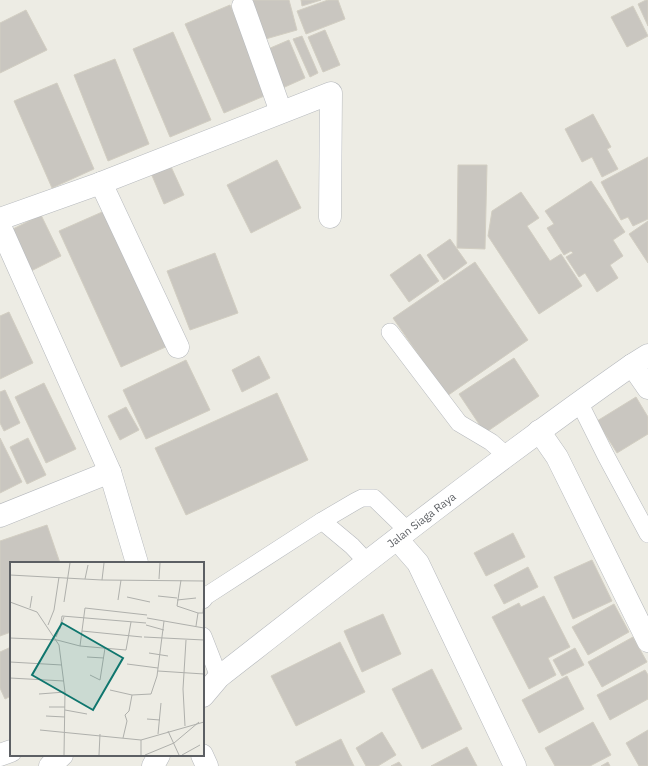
<svg xmlns="http://www.w3.org/2000/svg" width="648" height="766" viewBox="0 0 648 766" font-family="'IBM Plex Sans',sans-serif">
<style>
.building{fill:#c9c6c0;stroke:#d2cec2}
.lines{fill:none;stroke-linecap:round;stroke-linejoin:round}
.lane-casing{stroke:#b6b9bd;stroke-width:18}
.street-casing{stroke:#b6b9bd;stroke-width:23}
.secondary-casing{stroke:#b5b8bd;stroke-width:23}
.lane{stroke:#fff;stroke-width:17}
.street{stroke:#fff;stroke-width:22}
.secondary{stroke:#fff;stroke-width:22}
.labels{text-anchor:middle;stroke-width:3;stroke-linejoin:round;paint-order:stroke}
.street-label{font-size:11px;fill:#5c5f63;stroke:#fff}
.inset-road{fill:none;stroke:#afb0ac;stroke-width:1}
.view{fill:#0f766e;fill-opacity:0.15;stroke:#0f766e;stroke-width:2}
.inset-edge{fill:none;stroke:#5c5f63;stroke-width:2}
</style>
<rect width="100%" height="100%" fill="#edece4"/>
<g class="building">
<path d="M252,0H289L297,30L262,40Z"/>
<path d="M301,0H321L302,6Z"/>
<path d="M328,0H338L345,19L306,34L297,11Z"/>
<path d="M646,0H648V26L638,4Z"/>
<path d="M230,5L269,94L224,113L185,24Z"/>
<path d="M633,6L648,36L627,47L611,17Z"/>
<path d="M26,10L47,50L0,73V23Z"/>
<path d="M325,30L340,65L323,72L308,37Z"/>
<path d="M173,32L211,120L170,137L133,49Z"/>
<path d="M302,36L318,73L310,77L293,39Z"/>
<path d="M289,40L305,78L278,90L261,52Z"/>
<path d="M115,59L149,144L108,161L74,75Z"/>
<path d="M57,83L94,169L52,188L14,101Z"/>
<path d="M593,114L611,147L607,149L618,169L602,177L592,157L582,162L565,129Z"/>
<path d="M648,157V219L633,226L628,217L621,220L601,182Z"/>
<path d="M167,158L184,195L164,204L148,166Z"/>
<path d="M277,160L301,208L251,233L227,185Z"/>
<path d="M458,165H487L485,249L457,248Z"/>
<path d="M591,181L625,232L613,240L623,256L610,265L618,278L597,292L585,273L579,277L566,257L573,253L571,251L564,255L547,228L554,224L545,211Z"/>
<path d="M521,192L539,218L527,226L550,261L561,254L582,286L539,314L488,236L492,211Z"/>
<path d="M109,209L170,345L121,367L59,231Z"/>
<path d="M41,215L61,256L29,272L9,231Z"/>
<path d="M648,221V263L629,234Z"/>
<path d="M450,239L467,263L444,280L427,255Z"/>
<path d="M215,253L238,313L190,330L167,271Z"/>
<path d="M420,254L439,281L409,302L390,275Z"/>
<path d="M475,262L528,340L447,396L393,318Z"/>
<path d="M9,312L33,363L0,379V316Z"/>
<path d="M259,356L270,378L242,392L232,370Z"/>
<path d="M514,358L539,396L485,433L459,394Z"/>
<path d="M186,360L210,410L146,439L123,390Z"/>
<path d="M44,383L76,449L46,463L15,397Z"/>
<path d="M5,390L20,423L4,431L0,423V392Z"/>
<path d="M277,393L308,460L186,515L155,448Z"/>
<path d="M636,397L648,417V434L617,453L597,421Z"/>
<path d="M126,407L139,430L120,440L108,416Z"/>
<path d="M0,438L22,482L0,493Z"/>
<path d="M28,438L46,475L27,484L10,447Z"/>
<path d="M47,525L60,563H11V632L0,636V541Z"/>
<path d="M513,533L525,557L486,576L474,553Z"/>
<path d="M592,560L612,601L573,619L554,577Z"/>
<path d="M528,567L538,587L504,604L494,585Z"/>
<path d="M544,596L570,647L548,658L556,675L529,689L492,617L519,603L521,607Z"/>
<path d="M614,604L629,632L588,655L572,627Z"/>
<path d="M383,614L401,654L362,672L344,631Z"/>
<path d="M633,637L647,662L602,687L588,662Z"/>
<path d="M340,642L365,692L296,726L271,676Z"/>
<path d="M11,647V696L5,699L0,688V652Z"/>
<path d="M575,648L584,665L562,676L553,660Z"/>
<path d="M432,669L462,729L422,749L392,689Z"/>
<path d="M645,670L648,675V699L610,720L597,695Z"/>
<path d="M567,676L584,709L539,733L522,700Z"/>
<path d="M593,722L611,755L590,766H555L545,748Z"/>
<path d="M648,730V766H639L626,743Z"/>
<path d="M382,732L396,755L378,766H366L356,748Z"/>
<path d="M341,739L354,766H296L297,765L295,762Z"/>
<path d="M467,747L477,766H431Z"/>
<path d="M399,762L402,766H391Z"/>
<path d="M608,762L610,766H601Z"/>
</g>
<g class="lines">
<g class="lane-casing">
<g id="lane">
<path d="M390,332L459,423L491,442L507,456"/>
<path d="M579,402L606,456L648,534"/>
<path d="M322,521L352,546L367,562"/>
<path d="M203,600L206,596L322,521L356,501L362,498H374L408,531"/>
<path d="M203,636L219,677"/>
</g>
</g>
<g class="street-casing">
<g id="street">
<path d="M243,6L281,112"/>
<path d="M101,183L178,347"/>
<path d="M0,219L101,183L331,93L330,217"/>
<path d="M0,226L110,472L137,563"/>
<path d="M632,365L648,388"/>
<path d="M539,431L557,457L648,641"/>
<path d="M0,516L110,472"/>
<path d="M397,539L418,563L515,766"/>
<path d="M0,755L11,751"/>
<path d="M202,755L207,766"/>
<path d="M50,766L62,755"/>
</g>
</g>
<g class="secondary-casing">
<g id="secondary">
<path id="s1" d="M203,696L219,677C355,571 491,464 632,365L648,355"/>
<path d="M153,766L159,755"/>
</g>
</g>
<use href="#lane" class="lane"/>
<use href="#street" class="street"/>
<use href="#secondary" class="secondary"/>
</g>
<g class="labels">
<g class="street-label">
<text dy="4" stroke="none"><textPath href="#s1" startOffset="281">Jalan Siaga Raya</textPath></text>
</g>
</g>
<g transform="translate(10 562)">
<rect width="194" height="194" fill="#edece4"/>
<path class="inset-road" d="M0,13L92,18L194,19M75,17L78,3M149,17L150,1M92,18L94,1M171,18L167,44L188,51M148,34L167,36M117,35L140,40M108,38L111,18M167,38L186,36M0,40L27,50L49,83L55,130L54,193M54,40L60,1M20,46L22,34M137,56L194,66M38,63L44,48L49,15M136,63L154,68M186,64L188,51H193L194,40M50,67L52,54L136,61M72,69L132,75M46,75L54,55M134,75L194,78M0,76L47,78L70,84L116,88L121,60M70,84L75,46L137,53M139,91L158,94M77,95L94,96M0,100L52,103M117,102L148,106M148,109L194,112M80,113L90,118L95,86M0,116L54,119M100,128L122,133M29,132L55,130M39,145H55M55,148L77,152M36,154L55,155M137,157L150,158M175,164L173,127L176,78M30,168L131,178L194,160M158,169L169,193M148,172L151,141M113,176L117,159L115,153L119,149L122,133L141,132L147,114L154,59M131,178V193M89,193L90,172M135,193L164,181L189,160M172,193L190,183"/>
<path class="view" d="M52,61L113,96L83,148L22,113Z"/>
<rect width="194" height="194" class="inset-edge"/>
</g>
</svg>
